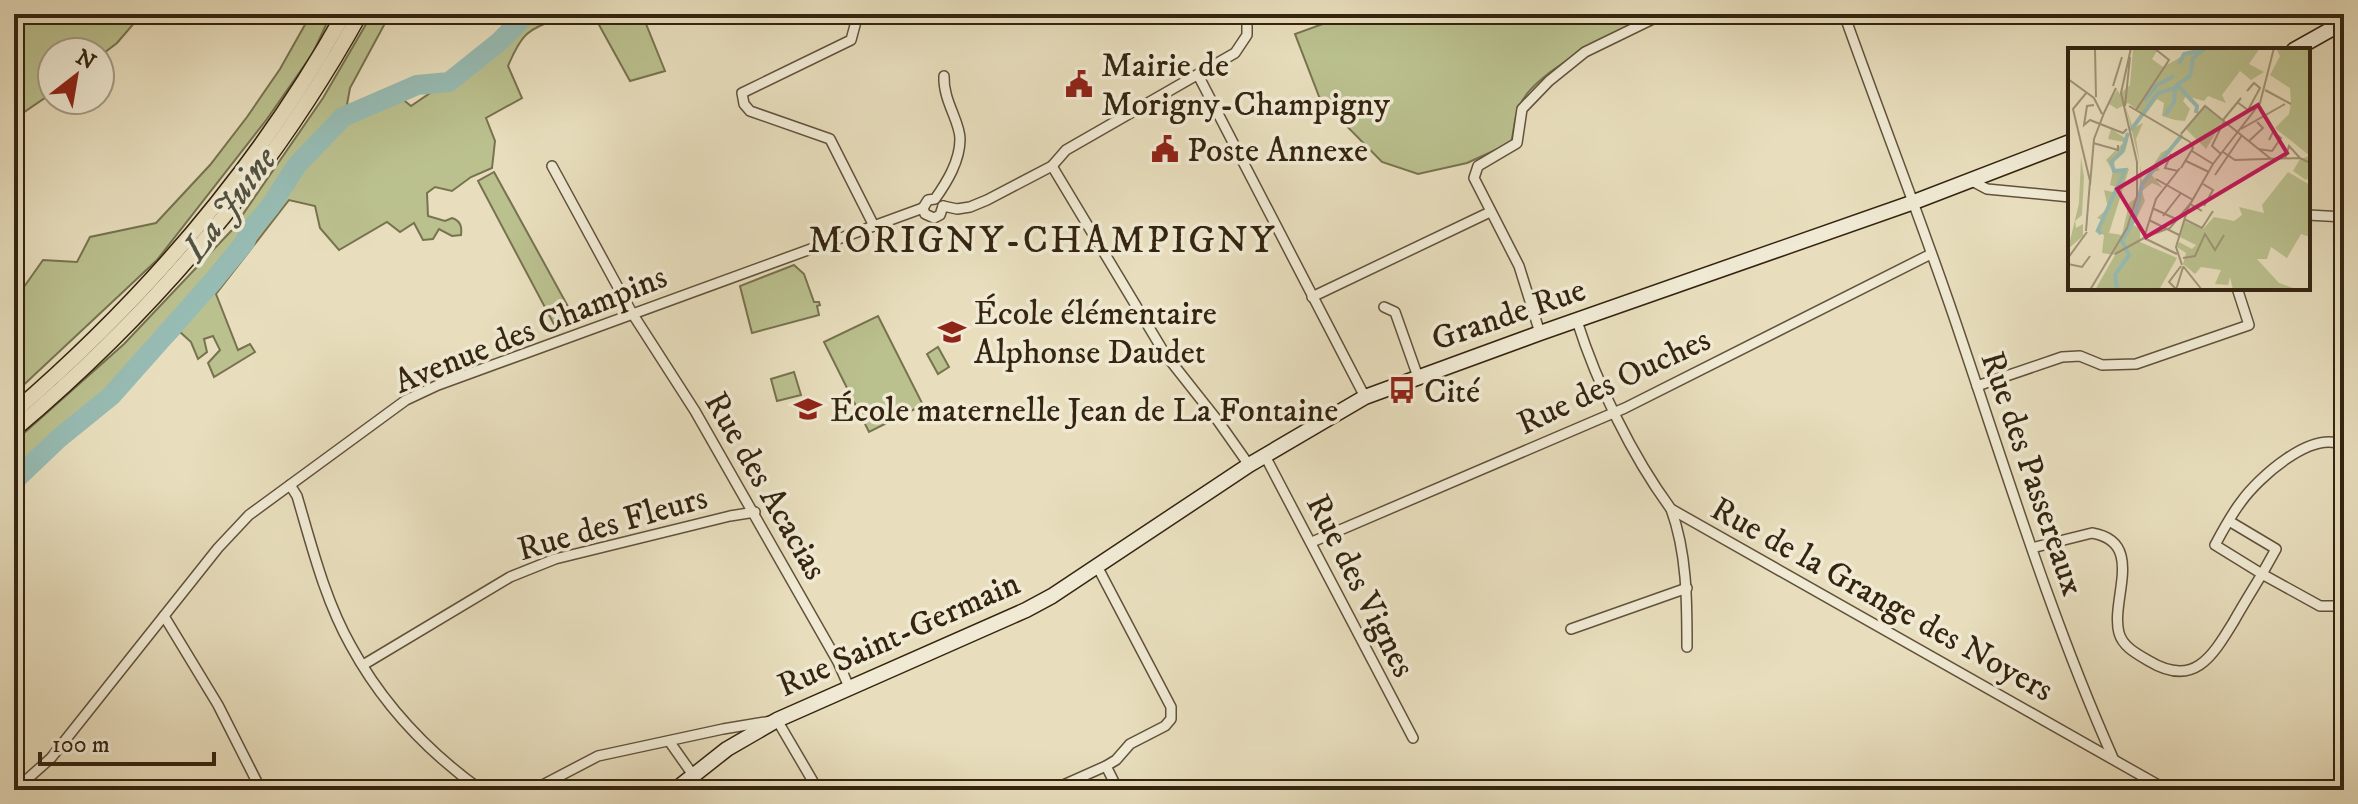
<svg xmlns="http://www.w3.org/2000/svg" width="2358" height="804" viewBox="0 0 2358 804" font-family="'IM FELL DW Pica',serif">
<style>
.green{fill:#bac08e;stroke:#77724f;stroke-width:2}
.water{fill:#97bcb4;stroke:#6f7f72;stroke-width:2}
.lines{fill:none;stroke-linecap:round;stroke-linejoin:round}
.river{stroke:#97bcb4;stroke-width:20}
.minor-casing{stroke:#61523b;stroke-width:12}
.secondary-casing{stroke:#342410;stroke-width:17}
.primary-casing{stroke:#342410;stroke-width:17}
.minor{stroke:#f0ead4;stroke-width:9}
.secondary{stroke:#f0ead4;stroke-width:14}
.primary{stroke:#e8debd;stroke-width:14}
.labels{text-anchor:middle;stroke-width:7;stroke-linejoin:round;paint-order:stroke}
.poi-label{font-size:34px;fill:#342410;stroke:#f0ead4;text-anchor:start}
.street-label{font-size:34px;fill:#342410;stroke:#f0ead4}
.water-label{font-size:36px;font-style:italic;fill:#525241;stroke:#f0ead4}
.quarter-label{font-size:38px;letter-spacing:2px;fill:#342410;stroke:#f0ead4}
.inset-river{fill:none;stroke:#97bcb4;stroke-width:4}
.inset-road{fill:none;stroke:#a09478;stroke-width:2}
.view{fill:#c2185b;fill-opacity:0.15;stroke:#c2185b;stroke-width:4}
.inset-edge{fill:none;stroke:#342410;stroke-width:4}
</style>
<rect width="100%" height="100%" fill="#e8debd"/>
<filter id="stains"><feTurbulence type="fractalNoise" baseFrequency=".0025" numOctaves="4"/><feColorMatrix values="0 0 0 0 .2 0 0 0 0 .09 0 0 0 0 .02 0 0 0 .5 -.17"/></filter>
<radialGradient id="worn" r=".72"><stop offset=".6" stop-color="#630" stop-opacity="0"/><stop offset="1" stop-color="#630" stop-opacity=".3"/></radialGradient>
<g class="green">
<path d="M14,14H142L117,43L100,56V52H52V93L14,119Z"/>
<path d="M311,14H331L313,53L267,119L157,260L14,394V301L43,260L77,262L90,237L156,223L210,165L247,117L280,69Z"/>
<path d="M372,14H390L350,88L346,110H368L401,98L411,106L439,87L463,79L498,50L531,14H570C531,30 525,26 508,66L522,98L486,118L495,141L492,168L471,177L452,191L435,187L427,193L428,216L445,221L452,218C461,221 462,227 461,235L452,236L439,229L433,239L423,240L414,223L400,232L387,222L339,250L320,228L315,206L289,200L216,294L238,350L250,344L255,352L214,377L208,363L220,350L213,336L204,339L207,352L198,359L191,342L180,332L111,405L14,487V442L124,344L232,230L323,98Z"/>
<path d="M593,14H642L665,71L630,81Z"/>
<path d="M1350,14H1656C1621,31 1534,69 1519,107C1514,118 1514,132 1511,143L1467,163L1418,174L1382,162L1320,99L1295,34Z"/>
<path d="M494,172L576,321L557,330L478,181Z"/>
<path d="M794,265L804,274L814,302H819L820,305L817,306L819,315L752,333L740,286Z"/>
<path d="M878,316L923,405L869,432L824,342Z"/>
<path d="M938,347L949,367L938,374L927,354Z"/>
<path d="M794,372L801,395L777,401L771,379Z"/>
</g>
<path class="water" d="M1440,14H1494C1474,21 1459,27 1440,14Z"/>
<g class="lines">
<path class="river" d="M14,481L58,439L111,396L214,280L245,242L249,232L270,207L297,165L343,117L417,85L449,82L499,42L527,14"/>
<g class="minor-casing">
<g id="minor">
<path d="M858,14L851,40L742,93L744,104L750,111L830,139L873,224"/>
<path d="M1844,14C1882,121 1924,227 1960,335C2008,477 2052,621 2113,758"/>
<path d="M1950,14L1954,16L1972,14"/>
<path d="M1198,75L1365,397"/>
<path d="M552,166L632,313L695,411L838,662L849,687"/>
<path d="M1052,166L1165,354L1218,421L1249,465"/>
<path d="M1970,180L1987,189L2070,197"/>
<path d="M943,206L957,209L970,207L987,200L1052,166L1066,150L1235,53L1247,35V14"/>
<path d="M923,208L928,200L935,199C947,182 960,161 960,139C960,121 943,101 944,76"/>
<path d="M923,208L925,214L934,218L940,215L943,206"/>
<path d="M2308,215L2344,217"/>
<path d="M1312,297L1490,212"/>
<path d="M1384,307L1395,312L1418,377"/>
<path d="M1577,321C1597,384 1632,456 1671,509L2167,790"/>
<path d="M1540,333L1519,266L1474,178L1478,166L1517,143L1522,109L1549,81L1585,52L1663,14"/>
<path d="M1977,386L2062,357L2080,356L2102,365L2136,364L2249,325L2237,288"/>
<path d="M1265,456L1413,738"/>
<path d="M290,485L297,496C312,547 325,600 351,646C382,703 428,752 481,790"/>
<path d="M1671,509C1687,553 1687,600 1687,647"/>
<path d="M2229,521L2276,549L2262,574L2215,545C2223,530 2231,515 2241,502C2258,478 2313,428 2344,446"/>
<path d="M1312,542L1625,408L1931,254"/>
<path d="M2032,548L2092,533C2146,542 2110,600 2119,633C2123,647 2137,654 2149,661C2194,688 2212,657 2234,621C2243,605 2253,589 2262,574L2320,606H2344"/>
<path d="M164,616L218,705L261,790"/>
<path d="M1571,629L1687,588"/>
<path d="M363,665L510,577L555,559L730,516L755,512"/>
<path d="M669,741L693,775"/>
<path d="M1106,766L1118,790"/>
<path d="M15,790L51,758L218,548L249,515L406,400L438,385L526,353L923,208"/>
<path d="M533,790L598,756L723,729L777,720L818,790"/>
<path d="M1052,790L1106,766L1116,760L1130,744L1165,726L1171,719V707L1097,566"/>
</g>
</g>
<g class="secondary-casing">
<g id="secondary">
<path d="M2294,50L2344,22"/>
<path d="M675,790L727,749L777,720L1026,610L1052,596L1249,465L1365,397L1540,333L1914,202L2070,142"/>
</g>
</g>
<g class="primary-casing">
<g id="primary">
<path d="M14,412C145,299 260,165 344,14"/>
<path d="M14,430C153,313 272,173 360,14"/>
</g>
</g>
<use href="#minor" class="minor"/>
<use href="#secondary" class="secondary"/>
<use href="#primary" class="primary"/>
</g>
<defs>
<g id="civic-bare" transform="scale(2.16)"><path d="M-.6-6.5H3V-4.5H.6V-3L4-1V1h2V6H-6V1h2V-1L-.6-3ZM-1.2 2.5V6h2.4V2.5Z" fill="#8f2418" stroke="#f0ead4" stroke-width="2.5" paint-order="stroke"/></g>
<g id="school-bare" transform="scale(2.16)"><path d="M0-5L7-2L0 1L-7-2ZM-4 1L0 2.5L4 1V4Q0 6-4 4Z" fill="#8f2418" stroke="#f0ead4" stroke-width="2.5" paint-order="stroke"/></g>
<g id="bus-bare" transform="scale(2.16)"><path d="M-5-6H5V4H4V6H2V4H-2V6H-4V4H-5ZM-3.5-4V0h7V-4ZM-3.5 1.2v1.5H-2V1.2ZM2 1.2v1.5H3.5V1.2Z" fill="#8f2418" stroke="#f0ead4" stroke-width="2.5" paint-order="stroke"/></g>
</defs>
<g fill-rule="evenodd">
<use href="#civic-bare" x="1079" y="84"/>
<use href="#civic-bare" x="1165" y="149"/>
<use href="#school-bare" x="952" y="332"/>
<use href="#bus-bare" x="1402" y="390"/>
<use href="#school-bare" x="808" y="409"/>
</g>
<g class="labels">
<g class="poi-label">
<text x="1101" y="76">Mairie de<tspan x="1101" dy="39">Morigny-Champigny</tspan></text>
<text x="1187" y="161">Poste Annexe</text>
<text x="974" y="324">École élémentaire<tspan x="974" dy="39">Alphonse Daudet</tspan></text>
<text x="1424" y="402">Cité</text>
<text x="830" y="421">École maternelle Jean de La Fontaine</text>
</g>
<g class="street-label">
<text transform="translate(1508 313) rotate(-19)" y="12">Grande Rue</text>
<text transform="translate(530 328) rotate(-22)" y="12">Avenue des Champins</text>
<text transform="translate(1613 380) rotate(-25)" y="12">Rue des Ouches</text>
<text transform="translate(2034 473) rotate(71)" y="12">Rue des Passereaux</text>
<text transform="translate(767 485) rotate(60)" y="12">Rue des Acacias</text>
<text transform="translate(612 522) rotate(-16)" y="12">Rue des Fleurs</text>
<text transform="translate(1362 585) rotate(63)" y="12">Rue des Vignes</text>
<text transform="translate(1883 598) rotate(29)" y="12">Rue de la Grange des Noyers</text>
<text transform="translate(898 633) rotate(-24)" y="12">Rue Saint-Germain</text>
</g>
<g class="water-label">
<text transform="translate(228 203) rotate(-53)" y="13">La Juine</text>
</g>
<g class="quarter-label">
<text x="1042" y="252">MORIGNY-CHAMPIGNY</text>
</g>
</g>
<g transform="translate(2068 48)">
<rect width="242" height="242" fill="#e8debd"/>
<path d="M65,0H91L84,11L95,19L129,0H192L181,16L196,24L183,32L172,23L154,47L158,55L140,48L136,53L118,48L115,53L122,61L117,73L107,72L94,68L96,55L89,51L77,67L60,55L49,61L41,56L49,42L52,46L62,37ZM208,0H242V128L238,132L225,123L232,111L242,108L207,80L221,66L223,55L222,40L202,27L212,8ZM137,59L155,73L138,101L118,81ZM58,60L65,80L75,75L68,91L72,116L74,135L93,105L100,101L88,118L92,122L82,125L95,140L84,135L74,143L77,153L65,177L72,180V194L109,210L91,242H27L47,207L34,205L36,187L27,184L35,172L29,170L40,160L36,142L49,145L51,140L42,137L45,123L38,112L56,94L40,91L43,81L60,92L57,104L47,109L46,122L61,121L41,185L54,187L61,155L72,147V116ZM13,109L16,129L14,167L7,173L8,180L15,176V188L0,201L11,155ZM220,124L242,137V189L233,186L219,210L203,199L199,211H189L211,235L231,242H165L162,229L160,237L147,236L153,222L133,219L127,226L115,216L118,205L109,199L111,194L124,201L128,197L112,189L116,173L135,181L146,169L166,173L174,167L171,159L196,165L194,157Z" fill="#bac08e"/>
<path class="inset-river" d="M111,16L116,6L134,2M76,53L89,37L106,28M128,65L129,58L109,37L122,28L125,10L138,0M97,67L106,54L107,42M63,82L90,45L110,39M33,186L30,182L57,122L46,123L43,114L54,104L60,85M49,242L47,227L61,207L54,193L67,170L74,136L114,87"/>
<path class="inset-road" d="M27,1L28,49M0,31L26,50L34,66M45,38L54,9M197,42L223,56M19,44L5,61L22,133M169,54L180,62L192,40L186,35L179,43M26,57L19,58L16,77L22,72L55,85L59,81M57,58L62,9M61,58L122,94L125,100L113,120M68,62L101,12L86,0M35,67L48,40M155,72L173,50M173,81L217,56M113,86L137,58L203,111M181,93L195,80L189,74M25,95L50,102V97M190,101L204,103L213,90L205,84L201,92M124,103L145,116M155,104L167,112L232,110L242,115M103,106L97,120L110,123M153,106L144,98L156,73M217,111L221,98L232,110M118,113L141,124M147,127L174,87M88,131L125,152M135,136L145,142L136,158M22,137L26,91L36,65M84,160L108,171M95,168L113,145M116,171L134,180L145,163M81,172L111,187M18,183L22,133M80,188L102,180L122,156L134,163M76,190L88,151L112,120M76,190L109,206M47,206L76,190M0,210L19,184M115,210L127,208L137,186L147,202L156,187M0,216L14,219L22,208M114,217L108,199L120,160L145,116L192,55L206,0M115,218L134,242M108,241L101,234L113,218M22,242L59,180L69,148V114L53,45L63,0M108,242L115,219"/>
<path class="view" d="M190,57L219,105L78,189L49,141Z"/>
<rect width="242" height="242" class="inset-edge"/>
</g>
<rect width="2358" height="804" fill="none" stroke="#e8debd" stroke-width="48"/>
<rect x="16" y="16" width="2326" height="772" fill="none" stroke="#342410" stroke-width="4"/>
<rect x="24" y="24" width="2310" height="756" fill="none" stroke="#342410" stroke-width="2"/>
<g transform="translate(76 76) rotate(31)"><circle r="38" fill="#f0ead4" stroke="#a59b86" stroke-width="2"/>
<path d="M0-6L14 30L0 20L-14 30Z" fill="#8f2418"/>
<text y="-12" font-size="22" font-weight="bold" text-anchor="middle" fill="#342410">N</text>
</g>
<path d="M40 752v12h174v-12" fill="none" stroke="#342410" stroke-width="4"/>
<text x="52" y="752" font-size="24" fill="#342410" stroke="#f0ead4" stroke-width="6" paint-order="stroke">100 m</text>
<rect width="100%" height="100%" filter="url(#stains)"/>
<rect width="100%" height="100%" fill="url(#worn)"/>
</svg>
